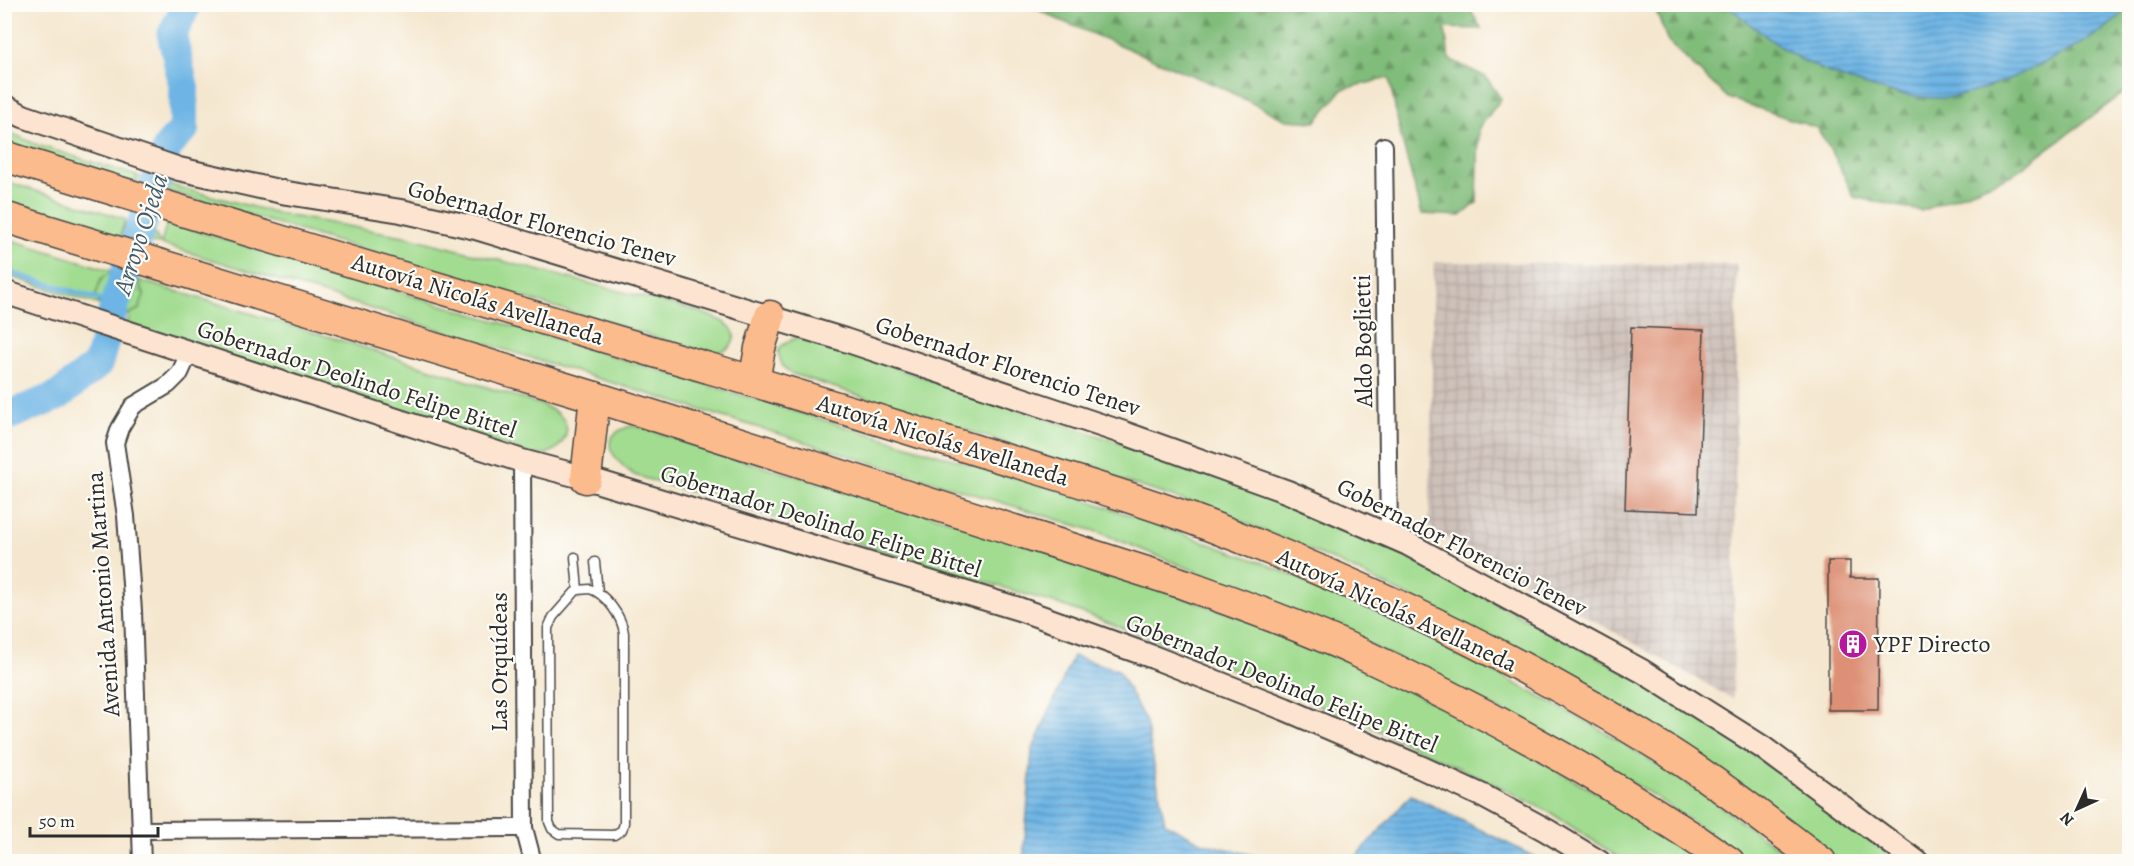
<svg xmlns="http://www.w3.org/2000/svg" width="2134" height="866" viewBox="0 0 2134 866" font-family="Alegreya,serif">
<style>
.industrial{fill:url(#industrial-grid)}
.green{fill:#a1dc90;stroke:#66845e;stroke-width:1.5}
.forest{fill:url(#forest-firs);stroke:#567452;stroke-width:1.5}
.wetland{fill:url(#wetland-marsh);stroke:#66845e;stroke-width:1.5}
.water{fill:url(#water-rules);stroke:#4c7088;stroke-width:1.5}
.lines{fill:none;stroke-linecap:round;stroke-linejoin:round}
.stream{stroke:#6eb5e5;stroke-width:5}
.river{stroke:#6eb5e5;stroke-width:30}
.building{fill:#dd9076}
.lane-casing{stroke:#494744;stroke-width:11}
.street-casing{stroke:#494744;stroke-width:20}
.secondary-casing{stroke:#494744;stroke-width:26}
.highway-casing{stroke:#494744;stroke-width:33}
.lane{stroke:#fff;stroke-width:8}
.street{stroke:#fff;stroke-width:16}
.secondary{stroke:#fde4d1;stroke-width:22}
.highway{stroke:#fbbb8d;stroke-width:30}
.labels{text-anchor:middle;stroke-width:4.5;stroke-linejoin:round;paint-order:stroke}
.street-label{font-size:24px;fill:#2b2b2b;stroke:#fdfcf7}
.poi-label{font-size:24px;fill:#2b2b2b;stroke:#fdfcf7;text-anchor:start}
.water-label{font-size:26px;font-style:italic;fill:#425b6c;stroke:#fdfcf7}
</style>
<defs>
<pattern id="industrial-grid" width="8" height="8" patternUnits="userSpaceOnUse" patternTransform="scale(1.5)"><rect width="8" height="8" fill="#cec1ba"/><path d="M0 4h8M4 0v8" fill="none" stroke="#b1a6a0"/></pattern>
<pattern id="forest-firs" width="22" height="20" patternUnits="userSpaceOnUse" patternTransform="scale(1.5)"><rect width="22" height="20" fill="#80bc7a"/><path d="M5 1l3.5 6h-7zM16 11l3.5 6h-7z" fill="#699964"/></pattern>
<pattern id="wetland-marsh" width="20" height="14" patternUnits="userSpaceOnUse" patternTransform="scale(1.5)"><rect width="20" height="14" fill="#a1dc90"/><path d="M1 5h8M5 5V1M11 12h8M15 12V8" fill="none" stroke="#8bbd7c"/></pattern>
<pattern id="water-rules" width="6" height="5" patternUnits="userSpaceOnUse" patternTransform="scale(1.5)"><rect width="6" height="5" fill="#6eb5e5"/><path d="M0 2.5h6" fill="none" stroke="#5b93ba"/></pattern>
</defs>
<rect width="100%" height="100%" fill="#fdfcf7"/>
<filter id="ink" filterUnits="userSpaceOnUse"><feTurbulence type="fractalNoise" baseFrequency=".0167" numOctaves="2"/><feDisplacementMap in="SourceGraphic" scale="12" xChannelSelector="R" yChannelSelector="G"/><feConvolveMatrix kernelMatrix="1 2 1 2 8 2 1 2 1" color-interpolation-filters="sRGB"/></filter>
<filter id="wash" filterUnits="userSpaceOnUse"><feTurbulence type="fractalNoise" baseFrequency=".008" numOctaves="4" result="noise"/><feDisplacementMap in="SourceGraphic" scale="24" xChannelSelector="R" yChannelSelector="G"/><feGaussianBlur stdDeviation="1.35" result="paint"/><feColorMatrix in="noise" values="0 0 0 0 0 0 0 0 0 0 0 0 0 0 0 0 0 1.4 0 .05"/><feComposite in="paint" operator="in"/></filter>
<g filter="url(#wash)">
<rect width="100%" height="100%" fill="#f5e7cf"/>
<path class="industrial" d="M1434,262L1737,265L1733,699L1429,528Z"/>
<g class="green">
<path d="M4,130L37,145L137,176L134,186L5,141Z"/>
<path d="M5,181L125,219L117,248L5,210Z"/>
<path d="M166,184L284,215L404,236L698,311C708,316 722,319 729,326C733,330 735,334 734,339C731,354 712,353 701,351L165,190Z"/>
<path d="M167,222L1076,496L1263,563L1401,622L1589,723L1623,743L1700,792L1796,861H1751L1646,791L1575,748L1343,631L1101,533L161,244Z"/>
<path d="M5,238L112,271L101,279L96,295L100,305L5,275Z"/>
<path d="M138,280L350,343L542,405C547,408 554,410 558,414C575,427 564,449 546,454C542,455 537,455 532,455L128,325L129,314L139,309L144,294Z"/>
<path d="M795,338H806L1201,470L1276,498L1401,553L1643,681L1705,719L1899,861H1839L1789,824L1416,600L1331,559L1216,511L790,373L782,365L778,352L781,346Z"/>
<path d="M631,426L645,428L723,455L1036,545L1301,639L1448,710L1603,796L1702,861H1624L1551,813L1500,787L1382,732L1214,662L1064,606L634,475C613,459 594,437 631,426Z"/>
</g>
<g class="forest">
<path d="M1029,5H1467L1482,29L1445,28L1449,59L1486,77L1501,99L1479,128L1477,203L1461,216L1422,214L1401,137L1389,78L1343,89L1315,122L1286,120L1220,87L1057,19Z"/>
<path d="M1654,5H1726L1789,52L2107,27L2129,6V89L2012,175L1921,211L1854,197L1835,157L1817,128L1728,98L1668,42Z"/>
</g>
<g class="wetland">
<path d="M137,176L166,184L165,190L136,182Z"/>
<path d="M125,223L152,230L161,244L119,241Z"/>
<path d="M112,271L138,280L144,294L139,309L129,314L100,305L96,295L101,279Z"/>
</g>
<g class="water">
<path d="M2129,4C2117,26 2071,50 2048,61C2020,74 1992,88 1963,95C1913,107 1831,78 1788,52C1766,38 1746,20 1726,5Z"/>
<path d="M1073,656L1118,670L1146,722L1165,823L1203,843L1276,861H1023L1032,751Z"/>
<path d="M1411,795L1537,858L1540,861H1342L1358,855Z"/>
</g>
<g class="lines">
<path class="stream" d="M4,271L115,304"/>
<path class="river" d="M4,417L58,396L98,364L115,304L168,146L184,129V88L172,35L187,4"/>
</g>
<g id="blocks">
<g class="building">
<path d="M1631,327L1704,330L1698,512L1625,509Z"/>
<path d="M1828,561H1850V578H1879L1878,710H1828Z"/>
</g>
</g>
</g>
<g filter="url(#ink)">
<use href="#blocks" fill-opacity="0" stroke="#494744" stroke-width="1.5"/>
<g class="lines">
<g class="lane-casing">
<g id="lane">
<path d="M575,557L578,590"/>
<path d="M595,562L598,592"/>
<path d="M590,589C606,594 622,617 624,633V823L622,830L614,835L559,834L552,829L549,822L548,628L553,617L575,592L578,590Z"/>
</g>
</g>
<g class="street-casing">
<g id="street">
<path d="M1384,146L1389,535"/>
<path d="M522,461L524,828L533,862"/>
<path d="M142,830L524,828"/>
<path d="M142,862L133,611L126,516L115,443L120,428L133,406L168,385L180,373L189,353"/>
</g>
</g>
<g class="secondary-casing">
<g id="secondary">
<path d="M4,106L23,116L179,169L287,193L401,211L476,228L845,340L1124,433L1288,492L1408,544L1642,671L1762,747L1917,862"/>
<path d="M4,292L522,461L586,478L1019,609L1153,657L1285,709L1420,767L1483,796L1546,830L1599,862"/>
</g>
</g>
<g class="highway-casing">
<g id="highway">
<path d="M4,156C240,230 476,299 712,369C803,396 894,425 985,453C1054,474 1124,494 1192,519C1357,581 1519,658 1669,752C1722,786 1771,824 1821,862"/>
<path d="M4,217L595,397L1178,582C1239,604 1301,626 1360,653C1489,713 1612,781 1729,862"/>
<path d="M754,382L760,348L770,316"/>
<path d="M586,478L595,397"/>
</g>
</g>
<use href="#lane" class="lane"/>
<use href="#street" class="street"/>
<use href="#secondary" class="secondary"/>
<use href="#highway" class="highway"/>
</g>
</g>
<defs>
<g id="building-disc" transform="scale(1.5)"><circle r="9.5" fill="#b5179e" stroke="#fdfcf7"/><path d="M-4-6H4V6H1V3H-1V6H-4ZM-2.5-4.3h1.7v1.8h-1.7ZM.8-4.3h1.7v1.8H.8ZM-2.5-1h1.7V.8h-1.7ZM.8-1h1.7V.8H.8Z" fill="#fff"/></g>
</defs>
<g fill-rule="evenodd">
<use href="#building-disc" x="1853" y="644"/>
</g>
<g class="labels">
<g class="street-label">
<text transform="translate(542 223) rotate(15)" y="8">Gobernador Florencio Tenev</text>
<text transform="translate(478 299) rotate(17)" y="8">Autovía Nicolás Avellaneda</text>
<text transform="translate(1363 341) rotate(-91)" y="8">Aldo Boglietti</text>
<text transform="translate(1008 366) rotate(18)" y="8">Gobernador Florencio Tenev</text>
<text transform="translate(357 379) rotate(18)" y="8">Gobernador Deolindo Felipe Bittel</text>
<text transform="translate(943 440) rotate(17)" y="8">Autovía Nicolás Avellaneda</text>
<text transform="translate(821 521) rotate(17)" y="8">Gobernador Deolindo Felipe Bittel</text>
<text transform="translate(1462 547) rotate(27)" y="8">Gobernador Florencio Tenev</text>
<text transform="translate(103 594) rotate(-94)" y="8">Avenida Antonio Martina</text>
<text transform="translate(1397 610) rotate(25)" y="8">Autovía Nicolás Avellaneda</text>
<text transform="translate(499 662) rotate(-90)" y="8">Las Orquídeas</text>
<text transform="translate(1282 683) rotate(22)" y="8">Gobernador Deolindo Felipe Bittel</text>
</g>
<g class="poi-label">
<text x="1874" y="652">YPF Directo</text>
</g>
<g class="water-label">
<text transform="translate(140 234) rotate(-72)" y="9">Arroyo Ojeda</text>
</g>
</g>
<rect width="2134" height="866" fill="none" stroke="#fdfcf7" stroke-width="24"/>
<g transform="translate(2077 809) rotate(225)" stroke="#fdfcf7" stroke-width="4.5" paint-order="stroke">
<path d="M0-4.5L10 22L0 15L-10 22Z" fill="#2b2b2b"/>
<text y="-9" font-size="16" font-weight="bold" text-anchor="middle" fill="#2b2b2b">N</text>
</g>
<path d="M30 827v9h128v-9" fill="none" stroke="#2b2b2b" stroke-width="3"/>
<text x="39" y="827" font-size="18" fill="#2b2b2b" stroke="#fdfcf7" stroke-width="4.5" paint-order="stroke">50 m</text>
</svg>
